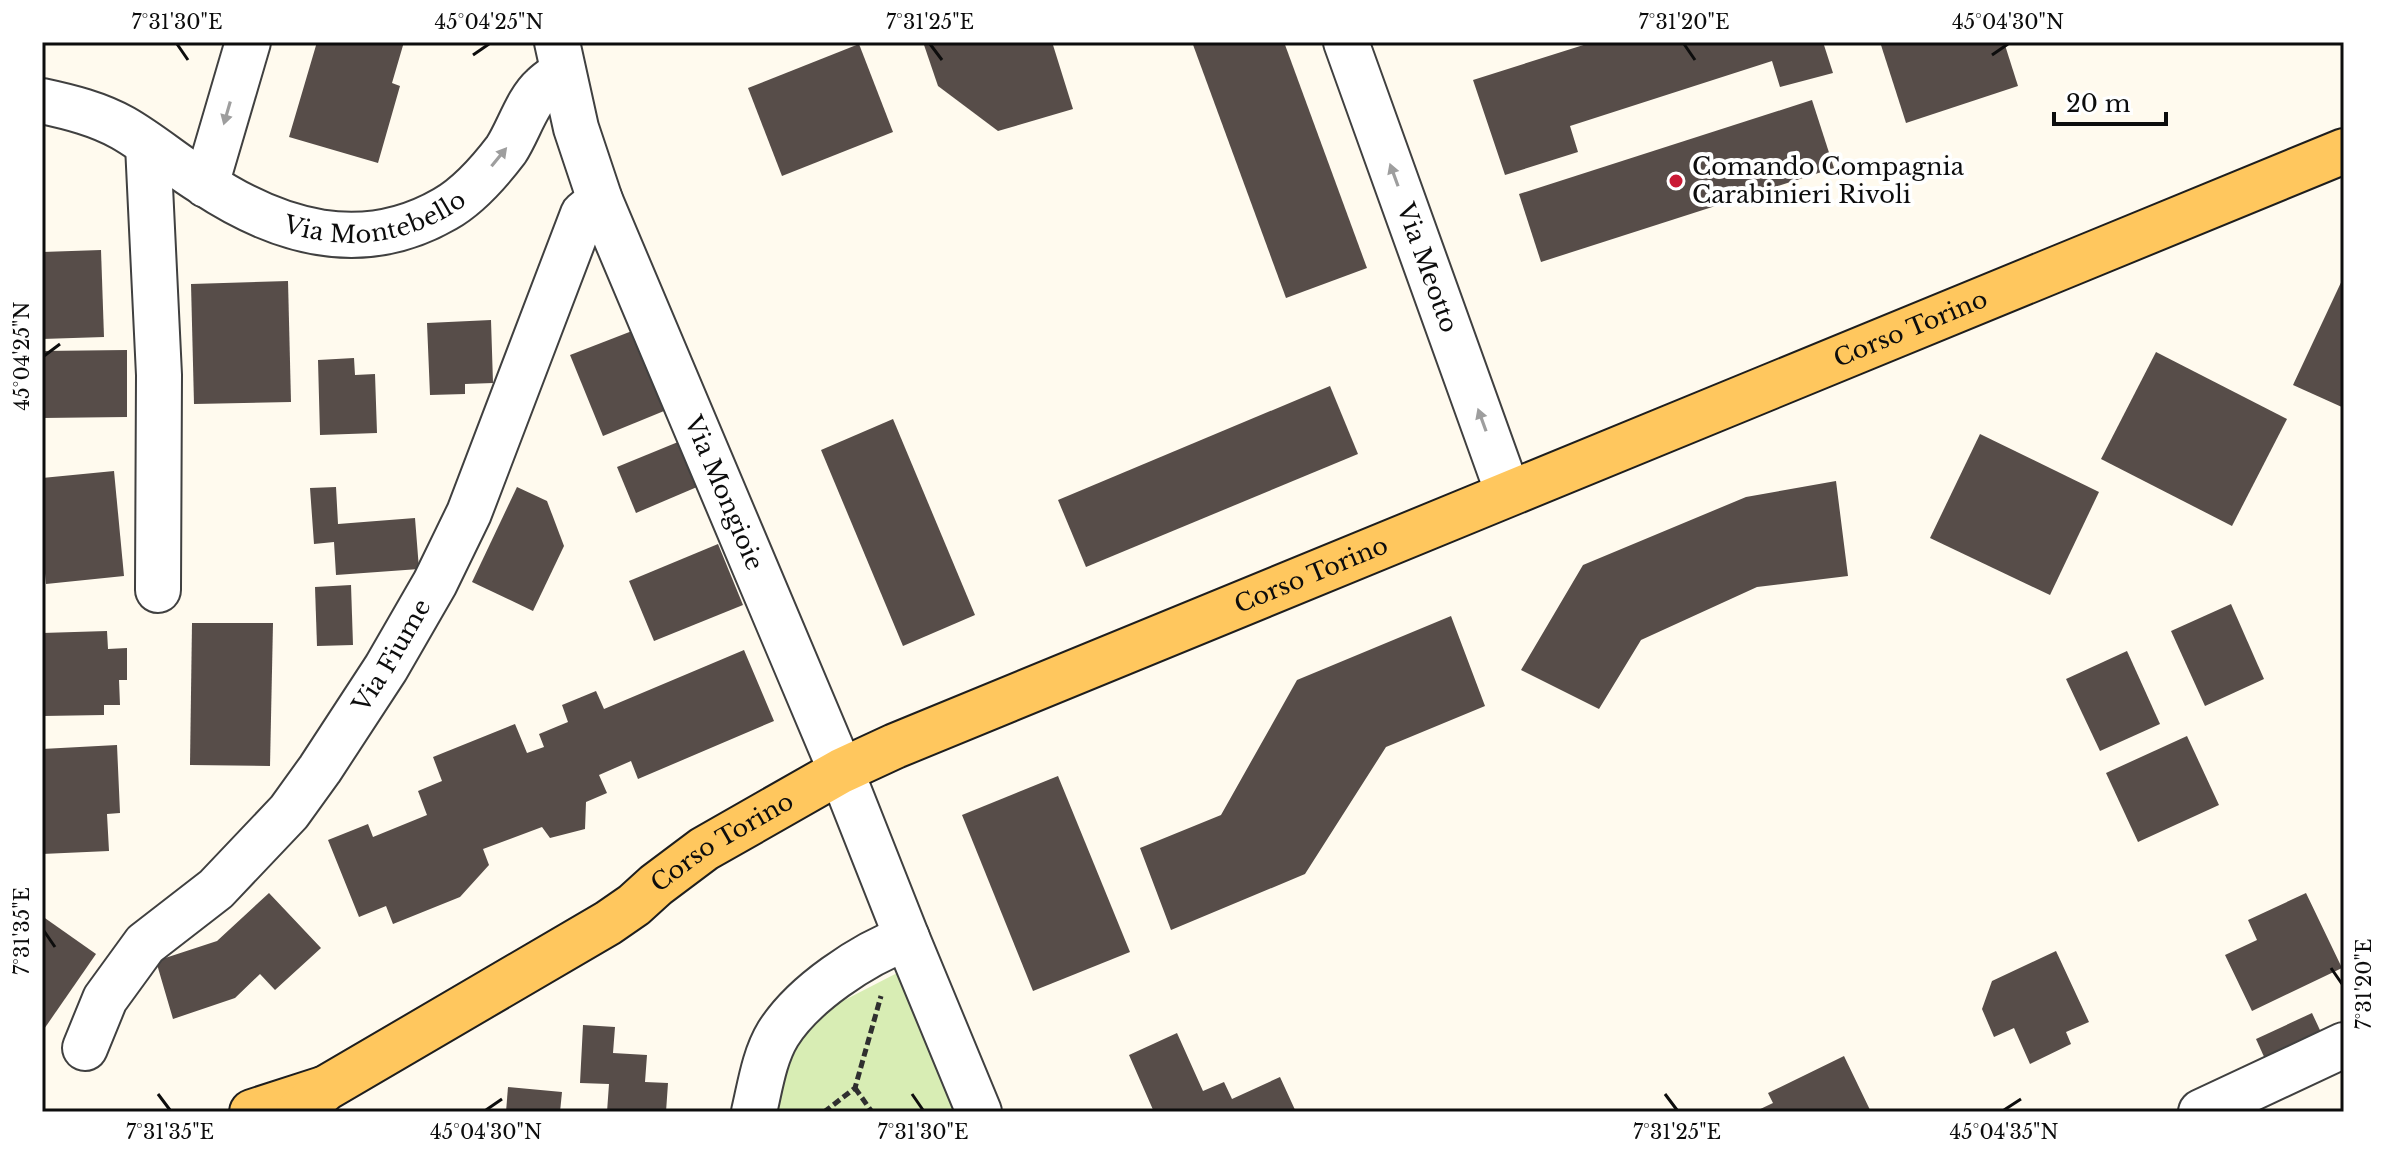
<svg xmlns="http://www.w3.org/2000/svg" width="2386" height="1154" viewBox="0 0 2386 1154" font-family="'Libre Baskerville',serif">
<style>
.green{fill:#d8edb4}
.building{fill:#574d49}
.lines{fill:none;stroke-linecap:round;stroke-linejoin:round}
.street-casing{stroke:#404040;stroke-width:48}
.primary-casing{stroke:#1e1e1e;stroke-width:48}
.path{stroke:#2f2f2f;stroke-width:5;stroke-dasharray:8 4;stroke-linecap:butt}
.street{stroke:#fff;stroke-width:44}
.primary{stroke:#ffc75e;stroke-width:44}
.oneway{fill:#9e9e9e}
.ticks{fill:none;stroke:#0d0d0d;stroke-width:3}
.poi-dot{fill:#ca1934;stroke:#fff;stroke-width:3}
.labels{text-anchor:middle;stroke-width:8;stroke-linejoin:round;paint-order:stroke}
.poi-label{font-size:24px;fill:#0d0d0d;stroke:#fff;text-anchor:start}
.street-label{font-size:24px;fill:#0d0d0d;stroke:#fff}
.neatline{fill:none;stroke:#0d0d0d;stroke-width:3}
.ticks-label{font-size:20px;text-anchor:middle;fill:#0d0d0d}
</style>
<rect width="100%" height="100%" fill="#fffaee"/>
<path class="green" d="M901,971L962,1112H773L780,1076L809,1023L833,1006Z"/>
<g class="building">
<path d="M317,42H404L392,83L400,86L378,163L289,137Z"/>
<path d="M923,42H1048L1053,45L1073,109L998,131L938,86Z"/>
<path d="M1192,42H1284L1367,268L1286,298Z"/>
<path d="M1593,42H1823L1833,73L1780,87L1772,61L1570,126L1578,152L1505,175L1473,80Z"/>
<path d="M1880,42H2004L2018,86L1906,123Z"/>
<path d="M859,44L893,132L782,176L748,88Z"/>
<path d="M1812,100L1834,168L1541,262L1519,194Z"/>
<path d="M101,250L104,337L42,339V252Z"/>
<path d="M2344,276V408L2293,385Z"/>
<path d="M288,281L291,402L194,404L191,284Z"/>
<path d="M491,320L493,383L465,384V394L430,395L427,323Z"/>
<path d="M632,331L664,411L603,436L570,355Z"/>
<path d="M127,350V417L42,418V351Z"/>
<path d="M2156,352L2287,419L2232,526L2101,459Z"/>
<path d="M354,358L355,375L375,374L377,433L320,435L318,360Z"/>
<path d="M1330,386L1358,454L1086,567L1058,500Z"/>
<path d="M893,419L975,615L903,646L821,450Z"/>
<path d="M1980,434L2099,492L2050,595L1930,538Z"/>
<path d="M678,442L697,487L636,513L617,467Z"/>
<path d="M114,471L124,576L46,584L42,542V478Z"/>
<path d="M1836,481L1848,576L1757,587L1641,640L1599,709L1521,670L1583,565L1746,497Z"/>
<path d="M336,487L338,524L415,518L419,569L336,575L334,542L314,544L310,488Z"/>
<path d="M517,487L547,501L564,546L533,611L472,582Z"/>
<path d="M718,544L743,605L654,641L629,581Z"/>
<path d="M351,585L353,645L317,646L315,587Z"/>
<path d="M2231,604L2264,679L2205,706L2171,631Z"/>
<path d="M1451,616L1485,706L1386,747L1305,874L1171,930L1140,848L1221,815L1297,680Z"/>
<path d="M192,623H273L270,766L190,765Z"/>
<path d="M107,631L108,649L127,648V680H119L120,705H104V715L43,716L42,633Z"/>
<path d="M744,650L774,721L638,779L631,761L599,775L607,793L586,802L585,829L550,838L542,827L483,849L489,865L460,897L393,924L386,906L359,917L328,840L368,824L373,837L427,815L418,791L442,781L433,757L515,724L527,753L544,747L539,734L568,722L562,705L596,691L604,709Z"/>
<path d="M2127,651L2160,724L2100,751L2066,679Z"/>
<path d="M2187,736L2219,805L2138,842L2106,773Z"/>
<path d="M117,745L120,813L107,814L109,851L42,854V749Z"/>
<path d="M1058,776L1130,952L1033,991L962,815Z"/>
<path d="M269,893L321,948L275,990L260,974L235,998L173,1019L156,961L217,941Z"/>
<path d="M2306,893L2342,968L2252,1011L2225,955L2257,940L2248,920Z"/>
<path d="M42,916L96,954L42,1032Z"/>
<path d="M2056,951L2089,1022L2066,1032L2071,1044L2030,1064L2014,1028L1994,1037L1982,1009L1992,981Z"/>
<path d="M2312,1013L2326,1043L2270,1070L2256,1039Z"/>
<path d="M583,1025L615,1027L613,1053L647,1055L645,1082L668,1083L666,1112H607L609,1084L580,1083Z"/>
<path d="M1177,1033L1203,1091L1224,1082L1232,1099L1280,1077L1296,1112H1154L1129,1055Z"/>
<path d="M1844,1056L1871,1112H1754L1773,1103L1768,1093Z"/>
<path d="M508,1087L562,1092L560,1112H506Z"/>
</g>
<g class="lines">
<g class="street-casing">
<g id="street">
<path id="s1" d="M557,42L576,128L600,200L841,771L907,938L979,1112"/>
<path id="s2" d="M1346,42L1508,493"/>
<path id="s3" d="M42,101C70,107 98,114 123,128C151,144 176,166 204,183C278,232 362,257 445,209C468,196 490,171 506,150C518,132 527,101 543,87C549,81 556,77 563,72"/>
<path d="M148,145L159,375L158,590"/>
<path d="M206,185L248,42"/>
<path id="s4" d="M85,1048L105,999L145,944L216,889L289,812L320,769L386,668L435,583L469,513L583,214L600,200"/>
<path d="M754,1112C760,1087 764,1057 778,1034C803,994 863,954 907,938"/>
<path d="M2201,1112L2344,1045"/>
</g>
</g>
<g class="primary-casing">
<g id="primary">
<path d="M252,1112L323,1089"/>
<path id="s5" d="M298,1112L326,1088L608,923L634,905L656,885L704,849L841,771L895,746L2344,151"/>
</g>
</g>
<g class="path">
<path d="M855,1088L872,1112"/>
<path d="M824,1112L855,1088L881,996"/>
</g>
<use href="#street" class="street"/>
<use href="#primary" class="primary"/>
</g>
<defs><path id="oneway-solid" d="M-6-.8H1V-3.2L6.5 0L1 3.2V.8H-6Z" transform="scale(2)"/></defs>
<g class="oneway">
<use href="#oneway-solid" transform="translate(227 113) rotate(106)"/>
<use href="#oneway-solid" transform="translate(499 157) rotate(-51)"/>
<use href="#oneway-solid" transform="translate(1394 175) rotate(-110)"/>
<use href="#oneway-solid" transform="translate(1482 420) rotate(-110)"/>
</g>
<path class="ticks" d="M177,44L188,60M930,44L942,60M1684,44L1695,60M473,55L489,44M1992,55L2008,44M44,356L60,344M44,931L55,947M2331,968L2342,984M158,1094L170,1110M912,1094L923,1110M1665,1094L1677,1110M486,1110L502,1099M2004,1110L2021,1099"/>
<circle class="poi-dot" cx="1676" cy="181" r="8"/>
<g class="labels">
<g class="poi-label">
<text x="1692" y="175">Comando Compagnia<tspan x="1692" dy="28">Carabinieri Rivoli</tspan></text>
</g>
<g class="street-label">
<text dy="8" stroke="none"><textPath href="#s3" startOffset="368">Via Montebello</textPath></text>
<text dy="8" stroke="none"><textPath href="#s2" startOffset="240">Via Meotto</textPath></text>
<text dy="8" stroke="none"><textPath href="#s5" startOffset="1800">Corso Torino</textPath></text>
<text dy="8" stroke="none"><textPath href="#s1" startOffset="482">Via Mongioie</textPath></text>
<text dy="8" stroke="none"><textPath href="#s5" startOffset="1152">Corso Torino</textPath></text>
<text dy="8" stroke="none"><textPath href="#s4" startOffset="504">Via Fiume</textPath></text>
<text dy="8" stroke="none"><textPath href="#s5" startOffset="504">Corso Torino</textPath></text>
</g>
</g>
<rect width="2386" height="1154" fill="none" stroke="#ffffff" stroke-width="88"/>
<path d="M2054 112v12h112v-12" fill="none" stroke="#0d0d0d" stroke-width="4"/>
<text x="2066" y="112" font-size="24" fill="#0d0d0d" stroke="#ffffff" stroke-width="6" paint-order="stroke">20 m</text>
<rect x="44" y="44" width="2298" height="1066" class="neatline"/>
<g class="ticks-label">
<text x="177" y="29">7°31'30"E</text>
<text x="489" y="29">45°04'25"N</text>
<text x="930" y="29">7°31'25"E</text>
<text x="1684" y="29">7°31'20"E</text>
<text x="2008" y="29">45°04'30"N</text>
<text transform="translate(22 356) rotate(-90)" y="7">45°04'25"N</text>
<text transform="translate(22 931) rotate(-90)" y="7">7°31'35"E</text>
<text transform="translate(2364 984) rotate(-90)" y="7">7°31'20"E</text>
<text x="170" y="1139">7°31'35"E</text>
<text x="486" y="1139">45°04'30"N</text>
<text x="923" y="1139">7°31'30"E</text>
<text x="1677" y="1139">7°31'25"E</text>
<text x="2004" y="1139">45°04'35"N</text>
</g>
</svg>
